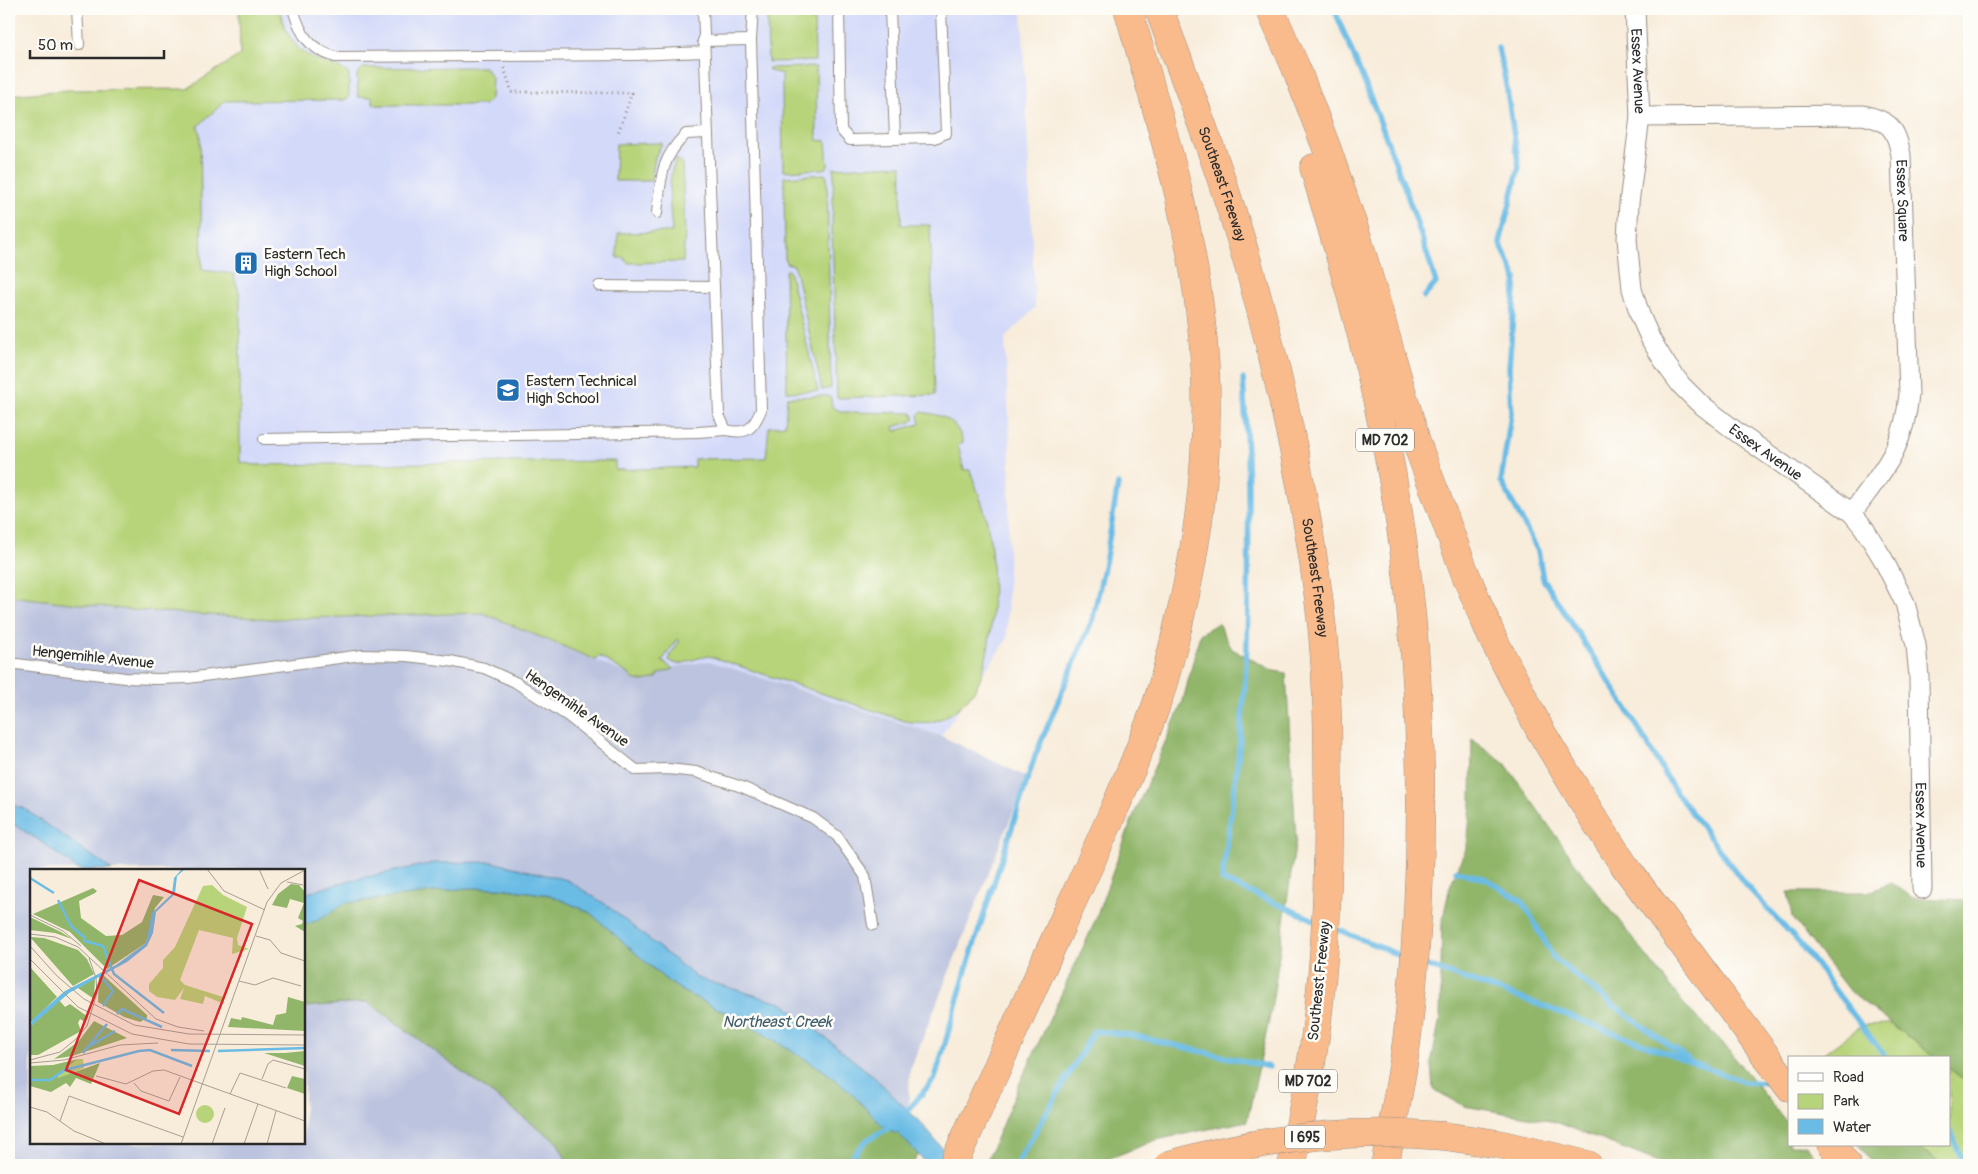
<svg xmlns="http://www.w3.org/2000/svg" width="1978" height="1174" viewBox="0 0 1978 1174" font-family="Pangolin,sans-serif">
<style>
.built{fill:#d3d9f9}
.industrial{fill:#bcc3de;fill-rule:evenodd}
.green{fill:#b7d47a;stroke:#718052}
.forest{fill:#91b66a;stroke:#5e704a}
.water{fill:#6abce5;stroke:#4a7488}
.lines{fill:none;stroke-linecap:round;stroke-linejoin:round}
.stream{stroke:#6abce5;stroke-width:5.5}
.lane-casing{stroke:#928c82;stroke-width:12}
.street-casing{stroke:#928c82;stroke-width:21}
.highway-casing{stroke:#928c82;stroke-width:29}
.path{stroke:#928c82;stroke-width:3;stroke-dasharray:1 4;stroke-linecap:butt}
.lane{stroke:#fff;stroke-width:10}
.street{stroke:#fff;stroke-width:19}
.highway{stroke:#fabb8c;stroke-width:28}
.highway-bridge-casing{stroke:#928c82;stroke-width:29;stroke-linecap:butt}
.highway-bridge{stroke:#fabb8c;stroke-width:28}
.labels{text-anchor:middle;stroke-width:5;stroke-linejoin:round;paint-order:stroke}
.shield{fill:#fdfcf7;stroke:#6a6a68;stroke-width:1}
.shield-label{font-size:14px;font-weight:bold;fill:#2b2b2b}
.street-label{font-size:15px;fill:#2b2b2b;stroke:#fdfcf7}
.poi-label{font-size:15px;fill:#2b2b2b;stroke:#fdfcf7;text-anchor:start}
.water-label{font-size:16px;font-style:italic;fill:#415e6c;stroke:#fdfcf7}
.inset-river{fill:none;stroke:#6abce5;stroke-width:2.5}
.inset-road{fill:none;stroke:#a69f94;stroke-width:1}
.view{fill:#d62828;fill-opacity:0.15;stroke:#d62828;stroke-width:2.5}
.inset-edge{fill:none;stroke:#2b2b2b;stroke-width:2.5}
</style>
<rect width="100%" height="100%" fill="#fdfcf7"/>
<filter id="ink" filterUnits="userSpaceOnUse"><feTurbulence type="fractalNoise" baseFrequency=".02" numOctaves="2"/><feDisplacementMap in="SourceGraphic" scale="10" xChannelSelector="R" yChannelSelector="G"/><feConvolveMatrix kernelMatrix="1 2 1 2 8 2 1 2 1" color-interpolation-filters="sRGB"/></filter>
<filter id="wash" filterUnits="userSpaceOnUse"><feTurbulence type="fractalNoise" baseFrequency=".0096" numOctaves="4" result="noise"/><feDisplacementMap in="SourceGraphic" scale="20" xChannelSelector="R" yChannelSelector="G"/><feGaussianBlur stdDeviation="1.12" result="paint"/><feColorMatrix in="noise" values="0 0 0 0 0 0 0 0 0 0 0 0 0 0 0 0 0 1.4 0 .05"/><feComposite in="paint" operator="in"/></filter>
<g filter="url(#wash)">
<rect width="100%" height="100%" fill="#f8ecda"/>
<path class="built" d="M239,9H1022L1035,308L1005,338L1010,442L1007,639L941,736L709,661L630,675L483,613L272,619L132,610L9,596V95L68,90L187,89L240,55Z"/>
<path class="industrial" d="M9,596L132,610L272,619L483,613L630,675L709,661L941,736L1027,777L910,1070L908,1117L903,1165H9ZM31,870H304V1143H31Z"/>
<g class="green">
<path d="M239,9H280C283,31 295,51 317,60C329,66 337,64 349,74V98L344,100L225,101L198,126L200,134L202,270L233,274L240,295V462L255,465L615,461V470L694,467V459L766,458L769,427L785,425L787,397L827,396L831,398L832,407L842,412L912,413L915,419L910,422L894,427L895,431L920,424L918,415L921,412C943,415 957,419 963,443L958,445L964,470H970C975,485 982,501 986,517C996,559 997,654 974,691C966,704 949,717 935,721C927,724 917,722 908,722L709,656C704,657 698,658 692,660C682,663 679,667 669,660L670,655L680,641L677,639L662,661L673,669L659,674L657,678C647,680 636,685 630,675L599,656L596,660L483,613L272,619L132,610L9,596V95L68,90L187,89L240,55Z"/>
<path d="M767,9H814L815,61L768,62Z"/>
<path d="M485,67L492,78L491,98L485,105H377L373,103L372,97H358L357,74L363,68Z"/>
<path d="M816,67L817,140L826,141L828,166L824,169L783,171L782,74L770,71L768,68Z"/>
<path d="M662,143L655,157L651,181H615L616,144Z"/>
<path d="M676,159L682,163L685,233L683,262L628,263L624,258H617L618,233L672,232C670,207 666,182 676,159Z"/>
<path d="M902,165L901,225H930L935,395L837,398L832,228L834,168Z"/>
<path d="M825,174L827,177L831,388L822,390L794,265L786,263L785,258L784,177Z"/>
<path d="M787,270L789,271L818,391L787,392L785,271Z"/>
<path d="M1891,1024L1936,1058H1818L1863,1025Z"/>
<path d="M1949,1068L1969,1084V1165H1943L1915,1145H1949Z"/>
</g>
<g class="forest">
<path d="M1218,623L1232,649L1274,671L1286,673L1296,839L1271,1011L1247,1121L1156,1140L1093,1165H985L1018,1087L1093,926L1134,814L1183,701L1200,634Z"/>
<path d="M1472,739L1505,763L1582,873L1687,1008L1721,1041L1789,1125V1145H1806L1822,1165H1666L1556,1122L1464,1106L1433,1089L1431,1063L1440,1018L1442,923L1450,886L1467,846L1471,806Z"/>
<path d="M1892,883L1913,898L1969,900V1084L1949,1068V1058H1936L1850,992L1792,917L1788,892H1868Z"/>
<path d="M466,888H500L550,895L589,912L665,979L684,992L741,1020L823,1070L848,1090L894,1133L899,1134L919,1154L912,1165H569L557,1142L368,1002L304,1007V925L319,920L346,903Z"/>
<path d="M1859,1145H1915L1943,1165H1874Z"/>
</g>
<g class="water">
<path d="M9,804L25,809L112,870H79L40,841L15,825L9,824Z"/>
<path d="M492,862L567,880L605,904L697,978L784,1004L873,1076L921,1123L956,1165H928L899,1134L894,1133L882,1125L848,1090L823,1070L741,1020L684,992L665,979L589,912L550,895L500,888H466L346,903L319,920L304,925V894L347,881L434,863Z"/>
</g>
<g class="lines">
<g class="stream">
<path d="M1334,9C1372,98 1408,189 1436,283L1424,297"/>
<path d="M1498,48L1506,84L1519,167L1500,243L1516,278L1509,367L1511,414L1501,481L1538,551L1543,579L1627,709L1675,791L1745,884L1801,945L1886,1058"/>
<path d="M1243,379C1249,466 1250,555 1247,643C1244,722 1233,801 1222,880L1319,922"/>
<path d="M1456,871L1486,879L1523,902L1554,958L1612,1004L1687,1058"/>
<path d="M1334,928L1406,958"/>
<path d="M1422,964L1540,1005L1744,1082L1775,1083"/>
<path d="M904,1115L935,1078L967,967L1035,756L1093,618L1106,558L1118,484"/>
<path d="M1949,1131L1952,1134L1959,1153L1968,1165"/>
<path d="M844,1165L867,1140L894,1125"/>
<path d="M1016,1165L1094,1031L1131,1035L1269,1067"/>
</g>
</g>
</g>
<g filter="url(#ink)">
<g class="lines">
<g class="lane-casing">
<g id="lane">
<path d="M77,9L79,45"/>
<path d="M293,9C301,35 308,48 335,57L636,55L703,52"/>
<path d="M703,9L719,415L726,430C747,435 753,429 761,410L751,40L753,9"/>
<path d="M839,9L841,130L850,140L935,138L946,133L941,9"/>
<path d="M890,9L895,139"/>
<path d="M703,41L751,40"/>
<path d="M657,213C661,179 660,159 686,134L707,133"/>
<path d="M599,286L714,287"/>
<path d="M264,439L698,432L726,430"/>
<path d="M9,663L125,678L157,679L188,678L362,655L406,656L450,661L484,668L515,682L568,716L636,770L668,769L696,772L742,787L813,818L837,836L865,876L873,925"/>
</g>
</g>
<g class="street-casing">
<g id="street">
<path id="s1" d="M1635,9L1640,117L1629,203L1627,239L1632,289L1640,315L1651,340L1667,366L1681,385L1698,402L1738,433L1852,513L1864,528L1883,559L1905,603L1916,645L1919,677L1922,889"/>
<path id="s2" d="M1640,117L1863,115C1890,121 1896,128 1901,155L1909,394C1904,450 1883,470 1852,513"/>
</g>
</g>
<g class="highway-casing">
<g id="highway">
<path id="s3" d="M1159,9C1192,98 1227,187 1252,278C1284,393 1309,509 1322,627C1327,677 1328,726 1328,776C1329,849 1328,922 1320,995C1315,1052 1303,1109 1292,1165"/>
<path d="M1270,9L1296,68L1327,149L1358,240L1417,444L1465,573L1492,637L1540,730L1592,816L1624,865L1789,1087"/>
<path d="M1314,168C1340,254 1365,340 1383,428C1424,625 1430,831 1408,1030C1403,1075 1393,1120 1385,1165"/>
<path d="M1444,1136L1499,1144L1588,1165"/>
<path d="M1832,1145L1847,1165"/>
<path d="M953,1165C990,1082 1028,999 1066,915C1097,849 1128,782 1153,714C1164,685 1171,655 1178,626C1199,541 1210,453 1205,366C1198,243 1162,126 1128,9"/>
</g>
</g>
<g class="path">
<path d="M504,68L512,92L632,93L618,133"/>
<path d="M9,1164L12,1165"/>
</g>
<use href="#lane" class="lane"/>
<use href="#street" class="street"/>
<use href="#highway" class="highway"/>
<g class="highway-bridge-casing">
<path id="highway-bridge" d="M1169,1165C1259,1138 1351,1128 1444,1136"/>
</g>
<use href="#highway-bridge" class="highway-bridge"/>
</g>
</g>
<defs>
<g id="building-square" transform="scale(1.25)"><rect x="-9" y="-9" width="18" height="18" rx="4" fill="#1f6fb2" stroke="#fdfcf7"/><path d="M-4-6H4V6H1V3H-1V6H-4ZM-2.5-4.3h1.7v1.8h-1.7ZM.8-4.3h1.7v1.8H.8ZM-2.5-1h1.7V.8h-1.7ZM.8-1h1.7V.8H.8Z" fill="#fff"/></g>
<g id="school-square" transform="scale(1.25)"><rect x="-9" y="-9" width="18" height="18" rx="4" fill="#1f6fb2" stroke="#fdfcf7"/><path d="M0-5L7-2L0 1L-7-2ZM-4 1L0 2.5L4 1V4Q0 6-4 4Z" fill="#fff"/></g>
</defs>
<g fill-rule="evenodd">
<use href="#building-square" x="246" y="263"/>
<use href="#school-square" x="508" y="390"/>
</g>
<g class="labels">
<g class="shield">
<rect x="1356" y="428.5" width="58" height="23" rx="4"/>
<rect x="1279" y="1069.5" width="58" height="23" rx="4"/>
<rect x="1285" y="1125.5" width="40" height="23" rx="4"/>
</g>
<g class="shield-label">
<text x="1385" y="445">MD 702</text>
<text x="1308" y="1086">MD 702</text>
<text x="1305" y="1142">I 695</text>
</g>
<g class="street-label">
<text dy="5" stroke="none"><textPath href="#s1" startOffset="62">Essex Avenue</textPath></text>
<text dy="5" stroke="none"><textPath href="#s3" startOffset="186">Southeast Freeway</textPath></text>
<text dy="5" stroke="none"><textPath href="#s2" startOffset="329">Essex Square</textPath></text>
<text dy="5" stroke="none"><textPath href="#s1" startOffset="498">Essex Avenue</textPath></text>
<text dy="5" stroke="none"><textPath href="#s3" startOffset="591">Southeast Freeway</textPath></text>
<text transform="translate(93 657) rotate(6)" y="5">Hengemihle Avenue</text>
<text transform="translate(577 708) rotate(35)" y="5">Hengemihle Avenue</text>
<text dy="5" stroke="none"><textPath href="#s1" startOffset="932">Essex Avenue</textPath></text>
<text transform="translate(1319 981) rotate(-84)" y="5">Southeast Freeway</text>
</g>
<g class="poi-label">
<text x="264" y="259">Eastern Tech<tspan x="264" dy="17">High School</tspan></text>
<text x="526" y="386">Eastern Technical<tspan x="526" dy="17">High School</tspan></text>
</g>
<g class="water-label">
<text x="777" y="1027">Northeast Creek</text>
</g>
</g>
<g transform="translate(30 869)">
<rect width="275" height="275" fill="#f8ecda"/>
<path d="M182,16L193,26L217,38L207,69L208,76L219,80L202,85L203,69L169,61L150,111L155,116L193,128L194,135L175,127L173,135L150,130L154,119L145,131L127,128L119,122V115L133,99V91L145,78L173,17ZM48,190H53L54,199L28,210V205ZM166 245a9 9 0 1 1 18 0a9 9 0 1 1-18 0Z" fill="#b7d47a"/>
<path d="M261,15L269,16L275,23V63L265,57L272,55L273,52L268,49L274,34L260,30L257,39L242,36L248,25ZM63,19L67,22L65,24L49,32L51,49L76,67L92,66L112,53L123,26L134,28L125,39L116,74L77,100L40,63L3,45ZM0,48L31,63L42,70L25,64L0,61ZM0,68L14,69L48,81L57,90L64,105L43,117ZM0,98L27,128L0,154ZM72,105L117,146V149L110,153L94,148L68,133L69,106ZM65,109L64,130L48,119ZM258,128L275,133V162L198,158L201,149L211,151L212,148L243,156L246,146L256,144ZM29,131L35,138L40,135L58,148L55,153L50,150L48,154L51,162L8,186H0V158ZM64,152L97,169L42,187L24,190L48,173ZM275,182V197L234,184H255ZM48,190L28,205V209L70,194L61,215L46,209L40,218L36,214L21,223L0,217V197L23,196ZM262,207L275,210V225L257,219Z" fill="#91b66a"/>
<path d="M152,0H155L147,7L145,25L126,43L123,64L117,77L97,93L39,124L0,158L3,150L35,122L86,96L116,74L122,44L142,25L144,9Z" fill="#6abce5"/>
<path class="inset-river" d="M0,9L24,24M28,31L41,57L54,68L55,72L73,77L84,105L134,144M69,105L83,122L73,137M87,145L92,140L132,158M60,177L85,162M141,181L180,182M188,182L275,179M53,184L77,155M0,211H20L35,201L109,182L120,181L162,197"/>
<path class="inset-road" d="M177,0L194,22L235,41M229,0L238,20M257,13L273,16M0,46L33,62L51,77M0,65L25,68L48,78L126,150L148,158L174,162M226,67L240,71L251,84L275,92M0,77L27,107L54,130L104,156L159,165L275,166M0,90L48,138L102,165L159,175L275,176M209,112L225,116L243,109L271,117M0,191L30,183L46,170L57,157L67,124L66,109L59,89M0,194L34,191L90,176L128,174M66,207L96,215L123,202L134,201L275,252M232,210L238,195L243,191L275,200M104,214L111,222L139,232L150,208M200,225L210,204L256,219M0,238L17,243L44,262L76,275M30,252L39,227L153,268M151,275L237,33L251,14L275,1M182,275L195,239M214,275L228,235M237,275L246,242"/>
<path class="view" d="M109,11L222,55L149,245L36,201Z"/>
<rect width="275" height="275" class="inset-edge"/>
</g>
<rect width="1978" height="1174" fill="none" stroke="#fdfcf7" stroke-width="30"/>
<rect x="1788" y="1056" width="162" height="90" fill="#fdfcf7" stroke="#a9a8a5"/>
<rect x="1798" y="1073" width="25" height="8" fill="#ffffff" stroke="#a9a8a5"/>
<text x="1833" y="1082" font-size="15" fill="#2b2b2b">Road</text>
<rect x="1798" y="1094" width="25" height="15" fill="#b7d47a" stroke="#a9a8a5"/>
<text x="1833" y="1106" font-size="15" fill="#2b2b2b">Park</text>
<rect x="1798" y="1119" width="25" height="15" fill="#6abce5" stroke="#a9a8a5"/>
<text x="1833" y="1132" font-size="15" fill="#2b2b2b">Water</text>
<path d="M30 50v8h134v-8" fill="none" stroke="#2b2b2b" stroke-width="2.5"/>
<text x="38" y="50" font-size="15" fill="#2b2b2b" stroke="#fdfcf7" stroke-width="4" paint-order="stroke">50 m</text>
</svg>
